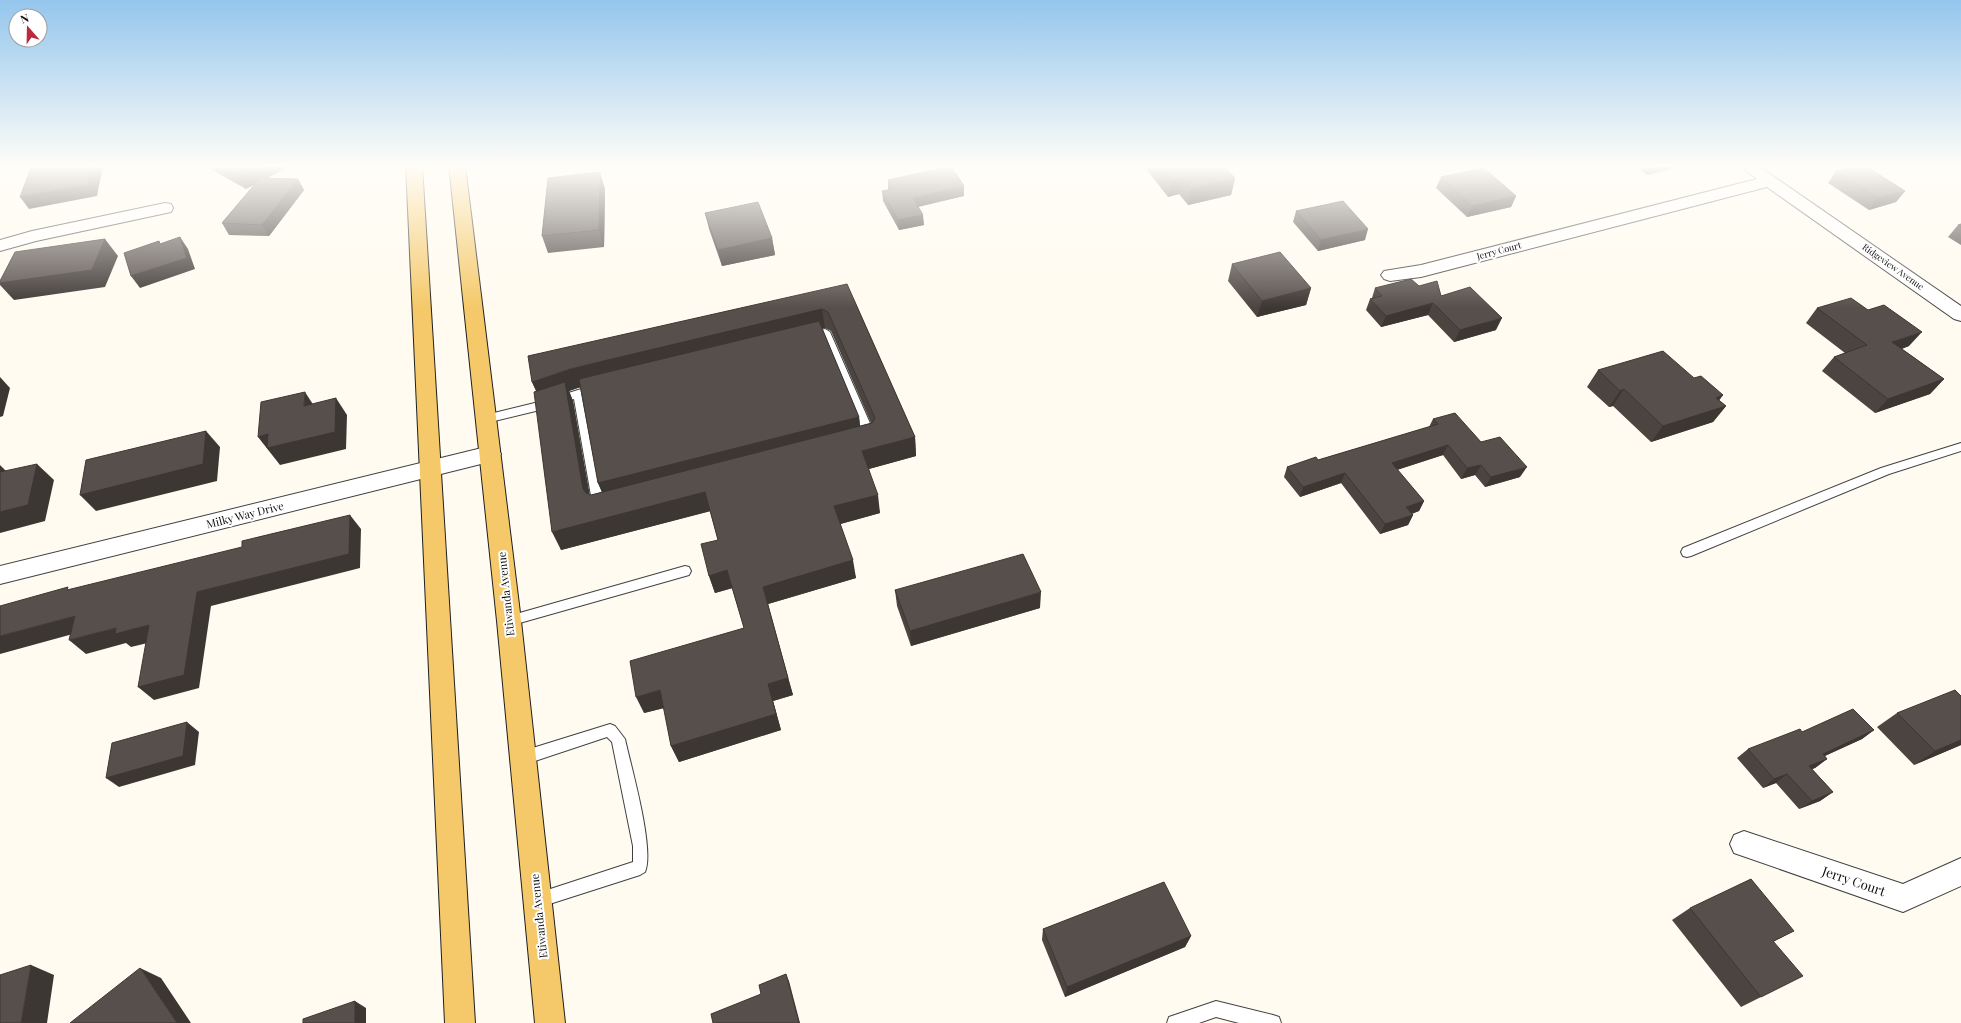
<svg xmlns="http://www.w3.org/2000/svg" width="1961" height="1023" viewBox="0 0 1961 1023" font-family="'Playfair Display',serif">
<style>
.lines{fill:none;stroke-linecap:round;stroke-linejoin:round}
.lane-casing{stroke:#414141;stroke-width:2}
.street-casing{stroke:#414141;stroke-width:2}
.primary-casing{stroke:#1f1f1f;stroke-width:2}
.lane{fill:#fff;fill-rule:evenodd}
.street{fill:#fff;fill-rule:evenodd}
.primary{fill:#f5c96a;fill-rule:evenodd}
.wall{fill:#4b4440;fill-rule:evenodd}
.shaded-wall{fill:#3d3734}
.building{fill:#574f4b;stroke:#3d3734}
.labels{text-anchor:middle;stroke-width:4;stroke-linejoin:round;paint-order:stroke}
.far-street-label{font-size:9px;fill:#0e0e0e;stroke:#fff}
.street-label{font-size:11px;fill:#0e0e0e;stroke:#fff}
.near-street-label{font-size:13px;fill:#0e0e0e;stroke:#fff}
</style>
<rect width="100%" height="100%" fill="#fffbf0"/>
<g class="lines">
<g class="lane-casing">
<g id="lane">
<path d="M825,329L830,332L876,437L874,440L867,442L863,441L861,438L863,435L822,336L809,340L804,336L805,334Z"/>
<path d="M597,384L601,385L602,388L601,391L584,396L604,503L608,507L606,510H595L593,507L574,399L544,409L486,423L480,419L486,415L543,401Z"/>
<path d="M1961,443V451L1889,474L1691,556L1687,557L1683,556L1681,552L1683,548L1881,468Z"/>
<path d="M685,566L689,567L691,571L689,575L509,626L504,625L503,621L504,617L509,616Z"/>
<path d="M610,724L615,726L625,739C631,767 655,849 645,872L640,875L537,908L532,905L529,900L532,895L633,862V846L612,742L607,737L523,765L518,763L516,758L518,753L523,751Z"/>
<path d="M1216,1001L1273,1015L1279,1017L1281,1023H1239L1216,1017L1199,1023H1167L1169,1017Z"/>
</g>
</g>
<g class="street-casing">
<g id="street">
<path d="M1739,165H1757L1961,306V321L1954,319L1767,187L1421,277L1390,281L1384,279L1381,275L1384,271L1421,265L1757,179Z"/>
<path d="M165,203L171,204L173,208L171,212L36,241L0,251V240L32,231Z"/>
<path d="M490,446L497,448L501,454L497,460L0,584V566Z"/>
<path d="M1744,831L1903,884L1961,858V886L1903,912L1734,853L1730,844L1734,835Z"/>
</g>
</g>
<g class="primary-casing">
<g id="primary">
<path d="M406,165H422L475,1023H445Z"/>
<path d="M449,165H465L521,621L565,1023H535L497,621Z"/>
</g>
</g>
<use href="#lane" class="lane"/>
<use href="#street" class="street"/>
<use href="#primary" class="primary"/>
</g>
<g class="wall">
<path d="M206,165H292L267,178L298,179L304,190L269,236L229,235L222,223L255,184L246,189L207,167Z"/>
<path d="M1143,165H1222L1235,178L1231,195L1188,205L1179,194L1168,197Z"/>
<path d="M1634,165H1687L1647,175Z"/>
<path d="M1836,171L1905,191L1896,202L1869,210L1828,183Z"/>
<path d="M1441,177L1516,196L1511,207L1467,217L1436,188Z"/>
<path d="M888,180L964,196L918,206L924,225L899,230L883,201L882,191L888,190Z"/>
<path d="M605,189L604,247L548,253L542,236Z"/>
<path d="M1296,211L1365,240L1318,251L1293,222Z"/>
<path d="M705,213L772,238L775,255L722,266L709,229Z"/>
<path d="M1961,224V245L1948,237L1958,225Z"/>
<path d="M1232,264L1311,288L1306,305L1257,317L1228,281Z"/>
<path d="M847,284L915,437L916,456L869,469L880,513L840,524L856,578L768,604L793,695L773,701L781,730L679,762L671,746L664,708L644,713L744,628L732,588L715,593L709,576L718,540L710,511L561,550L536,391L532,382ZM822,328H825L831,331L871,423L860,426L859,417ZM580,387L598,483L602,492L591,495L589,494L573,401L569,391Z"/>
<path d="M1419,286L1441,296L1496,330L1454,342L1428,315L1381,327L1366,310L1370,299L1372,298L1375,288Z"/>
<path d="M1817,308L1909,346L1902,349L1944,379L1930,394L1875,413L1822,371L1834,357L1845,353L1806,323Z"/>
<path d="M1598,370L1694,378L1723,395L1719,400L1726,406L1713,422L1651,442L1613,406L1609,407L1587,387Z"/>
<path d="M1433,419L1481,442L1520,477L1485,487L1475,475L1461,479L1443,455L1397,470L1424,501L1419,511L1412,514L1413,515L1408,525L1380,534L1341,483L1300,497L1284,477L1287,467L1318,460L1429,427Z"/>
<path d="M895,590L1040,608L911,646L897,606Z"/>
<path d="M1961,696V745L1914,765L1877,727L1897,713Z"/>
<path d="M1874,730L1862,739L1825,756L1827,759L1815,768L1812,769L1833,792L1820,801L1799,809L1776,783L1763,788L1737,758L1748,749L1802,732Z"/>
<path d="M1690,908L1774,942L1761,997L1741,1007L1672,920Z"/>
<path d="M1043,929L1191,936L1185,947L1065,997L1042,940Z"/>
</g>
<g class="shaded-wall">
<path d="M93,165H102L103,166L97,196L29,209L20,197Z"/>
<path d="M263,165H292L246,189L239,177Z"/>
<path d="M1653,165H1687L1647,175Z"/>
<path d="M600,172L605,189L604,247L599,230Z"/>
<path d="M1182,178L1179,194L1168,197L1171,180Z"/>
<path d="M1235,178L1231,195L1188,205L1191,189Z"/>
<path d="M298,179L304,190L269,236L262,225Z"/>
<path d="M964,186V196L914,208L913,198Z"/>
<path d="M1905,191L1896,202L1869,210L1877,198Z"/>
<path d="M1516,196L1511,207L1467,217L1472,206Z"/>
<path d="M923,215L924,225L899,230L898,220Z"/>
<path d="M1368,229L1365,240L1318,251L1321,240Z"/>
<path d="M180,237L188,249L195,269L140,288L131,276Z"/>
<path d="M772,238L775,255L722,266L718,250Z"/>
<path d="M105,239L118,256L105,287L14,300L0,285V283Z"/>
<path d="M1311,288L1306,305L1257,317L1262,301Z"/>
<path d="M1433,303L1428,315L1381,327L1386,316Z"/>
<path d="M822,309L825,328L578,388L569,391L573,401L592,507L532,382L570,369Z"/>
<path d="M1502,318L1496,330L1454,342L1460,330Z"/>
<path d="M1922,332L1909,346L1880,356L1892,342Z"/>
<path d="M0,377L10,388L3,416L0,417Z"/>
<path d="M1944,379L1930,394L1875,413L1888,399Z"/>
<path d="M1624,389L1613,406L1609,407L1620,391Z"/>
<path d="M305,392L316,409L304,406Z"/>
<path d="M1723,395L1712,410L1726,406L1713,422L1651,442L1663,426L1716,398Z"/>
<path d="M336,398L347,415L346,449L280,465L258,437Z"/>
<path d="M859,417L861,434L605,499L598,483Z"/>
<path d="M206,431L220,447L217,481L96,511L80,495Z"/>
<path d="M915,437L916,456L865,470L862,451Z"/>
<path d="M1448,445L1443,455L1387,473L1392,463Z"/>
<path d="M37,464L54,480L45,521L0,533V512Z"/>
<path d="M0,465L16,481L0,476Z"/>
<path d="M1481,465L1475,475L1461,479L1467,468Z"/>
<path d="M1527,467L1520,477L1485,487L1491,477Z"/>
<path d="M1345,473L1341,483L1300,497L1303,487Z"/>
<path d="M705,492L711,511L561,550L552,532Z"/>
<path d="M878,495L880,513L837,525L834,506Z"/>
<path d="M1424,501L1419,511L1401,517L1406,507Z"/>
<path d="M350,515L361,529L360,568L211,606L199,688L154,700L138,687L197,592Z"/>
<path d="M1413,515L1408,525L1380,534L1385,524Z"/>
<path d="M853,560L856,578L768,604L763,587Z"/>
<path d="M727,570L733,588L715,593L709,576Z"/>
<path d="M1041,592L1040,608L911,646L910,631Z"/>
<path d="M75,616L91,629L0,654V636Z"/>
<path d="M149,625L164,639L131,647L126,643L86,654L69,640L116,628Z"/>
<path d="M788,678L793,695L773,701L781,730L679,762L671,746L768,684Z"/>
<path d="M660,690L668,707L644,713L636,697Z"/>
<path d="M187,722L199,732L195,765L119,787L106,778Z"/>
<path d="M1874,730L1862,739L1811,762L1823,754Z"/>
<path d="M1961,740V745L1914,765L1935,751Z"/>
<path d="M1827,759L1815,768L1797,775L1809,766Z"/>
<path d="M1787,774L1776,783L1763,788L1774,779Z"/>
<path d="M1833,792L1820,801L1799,809L1812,801Z"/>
<path d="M1794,931L1775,941L1754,952L1773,941Z"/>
<path d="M1191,936L1185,947L1065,997L1067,987Z"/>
<path d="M31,965L54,975L47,1023H21Z"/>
<path d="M140,968L161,978L191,1023H177Z"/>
<path d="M786,974L789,981L800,1023H799Z"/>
<path d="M355,1001L366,1008V1023H355Z"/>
</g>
<g class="building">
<path d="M32,165H93L88,185L20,197Z"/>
<path d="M217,165H263L239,177Z"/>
<path d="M1158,165H1222L1235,178L1191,189L1182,178L1171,180Z"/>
<path d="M1861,165H1864L1905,191L1877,198L1836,171Z"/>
<path d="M951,166L964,186L913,198L923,215L898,220L882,191L892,189L888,180Z"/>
<path d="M1484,168L1516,196L1472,206L1441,177Z"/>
<path d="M600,172L599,230L542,236L548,178Z"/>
<path d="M260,178L298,179L262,225L222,223Z"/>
<path d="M1343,201L1368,229L1321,240L1296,211Z"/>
<path d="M758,202L772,238L718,250L705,213Z"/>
<path d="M1961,224V227L1958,225Z"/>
<path d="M180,237L187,258L131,276L124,253L159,241L160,244Z"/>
<path d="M105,239L92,270L0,283V281L15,252Z"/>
<path d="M1280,252L1311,288L1262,301L1232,264Z"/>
<path d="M1411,279L1419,286L1437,281L1441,296L1470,287L1502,318L1460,330L1433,303L1386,316L1370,299L1382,296L1375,288Z"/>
<path d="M847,284L915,437L862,451L878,495L834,506L853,560L763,587L788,678L768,684L776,714L671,746L660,690L636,697L630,661L744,628L727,570L709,576L701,544L718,540L705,492L552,532L534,392L565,382L583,489L586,493L591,495L872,423L875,418L828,312L822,309L570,369L532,382L528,356Z"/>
<path d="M1851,298L1868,310L1884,305L1922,332L1892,342L1944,379L1888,399L1834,357L1867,345L1817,308Z"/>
<path d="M819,321L859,417L598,483L579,379Z"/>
<path d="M1663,351L1694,378L1701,376L1723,395L1716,398L1726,406L1663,426L1624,389L1620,391L1598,370Z"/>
<path d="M305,392L304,406L336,398L335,432L267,448L268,434L258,437L261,402Z"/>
<path d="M1455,413L1481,442L1500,437L1527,467L1491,477L1481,465L1467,468L1448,445L1392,463L1424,501L1406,507L1413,515L1385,524L1345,473L1303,487L1287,467L1316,457L1318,460L1438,424L1433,419Z"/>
<path d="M206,431L203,464L80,495L86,460Z"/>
<path d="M37,464L28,505L0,512V472Z"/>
<path d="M350,515L349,554L197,592L184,675L138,687L149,625L115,634L116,628L69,640L75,616L0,636V606L68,587L67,590L242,547V541Z"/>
<path d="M1023,554L1041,592L910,631L895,590Z"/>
<path d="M1955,690L1961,696V740L1935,751L1897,713Z"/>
<path d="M1853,709L1874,730L1823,754L1827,759L1809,766L1833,792L1812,801L1787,774L1774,779L1748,749L1800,729L1802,732Z"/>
<path d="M187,722L183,756L106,778L112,743Z"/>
<path d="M1751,879L1794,931L1773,941L1803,976L1761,997L1690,908Z"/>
<path d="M1164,882L1191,936L1067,987L1043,929Z"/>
<path d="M31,965L21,1023H0V975Z"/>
<path d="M140,968L177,1023H70Z"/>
<path d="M786,974L799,1023H713L711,1014L761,994L759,985Z"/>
<path d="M355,1001V1023H303V1019Z"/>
</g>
<linearGradient id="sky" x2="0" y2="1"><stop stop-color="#94c6ed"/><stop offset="0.54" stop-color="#fffdf8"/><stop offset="1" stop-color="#fffdf8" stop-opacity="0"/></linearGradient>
<rect width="1961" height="308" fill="url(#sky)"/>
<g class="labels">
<g class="far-street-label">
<text transform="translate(1499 251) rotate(-15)" y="3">Jerry Court</text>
<text transform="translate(1893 267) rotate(35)" y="3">Ridgeview Avenue</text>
</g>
<g class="street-label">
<text transform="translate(245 515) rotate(-14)" y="4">Milky Way Drive</text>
<text transform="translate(506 594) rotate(-96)" y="4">Etiwanda Avenue</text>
<text transform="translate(539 916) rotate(-96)" y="4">Etiwanda Avenue</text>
</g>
<g class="near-street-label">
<text transform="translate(1854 881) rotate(19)" y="5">Jerry Court</text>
</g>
</g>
<g transform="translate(28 28) rotate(340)"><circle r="19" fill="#ffffff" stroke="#9f9f9f"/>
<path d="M0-3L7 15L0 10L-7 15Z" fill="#bb293b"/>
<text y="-6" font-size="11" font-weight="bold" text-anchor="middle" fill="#0e0e0e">N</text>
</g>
</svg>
